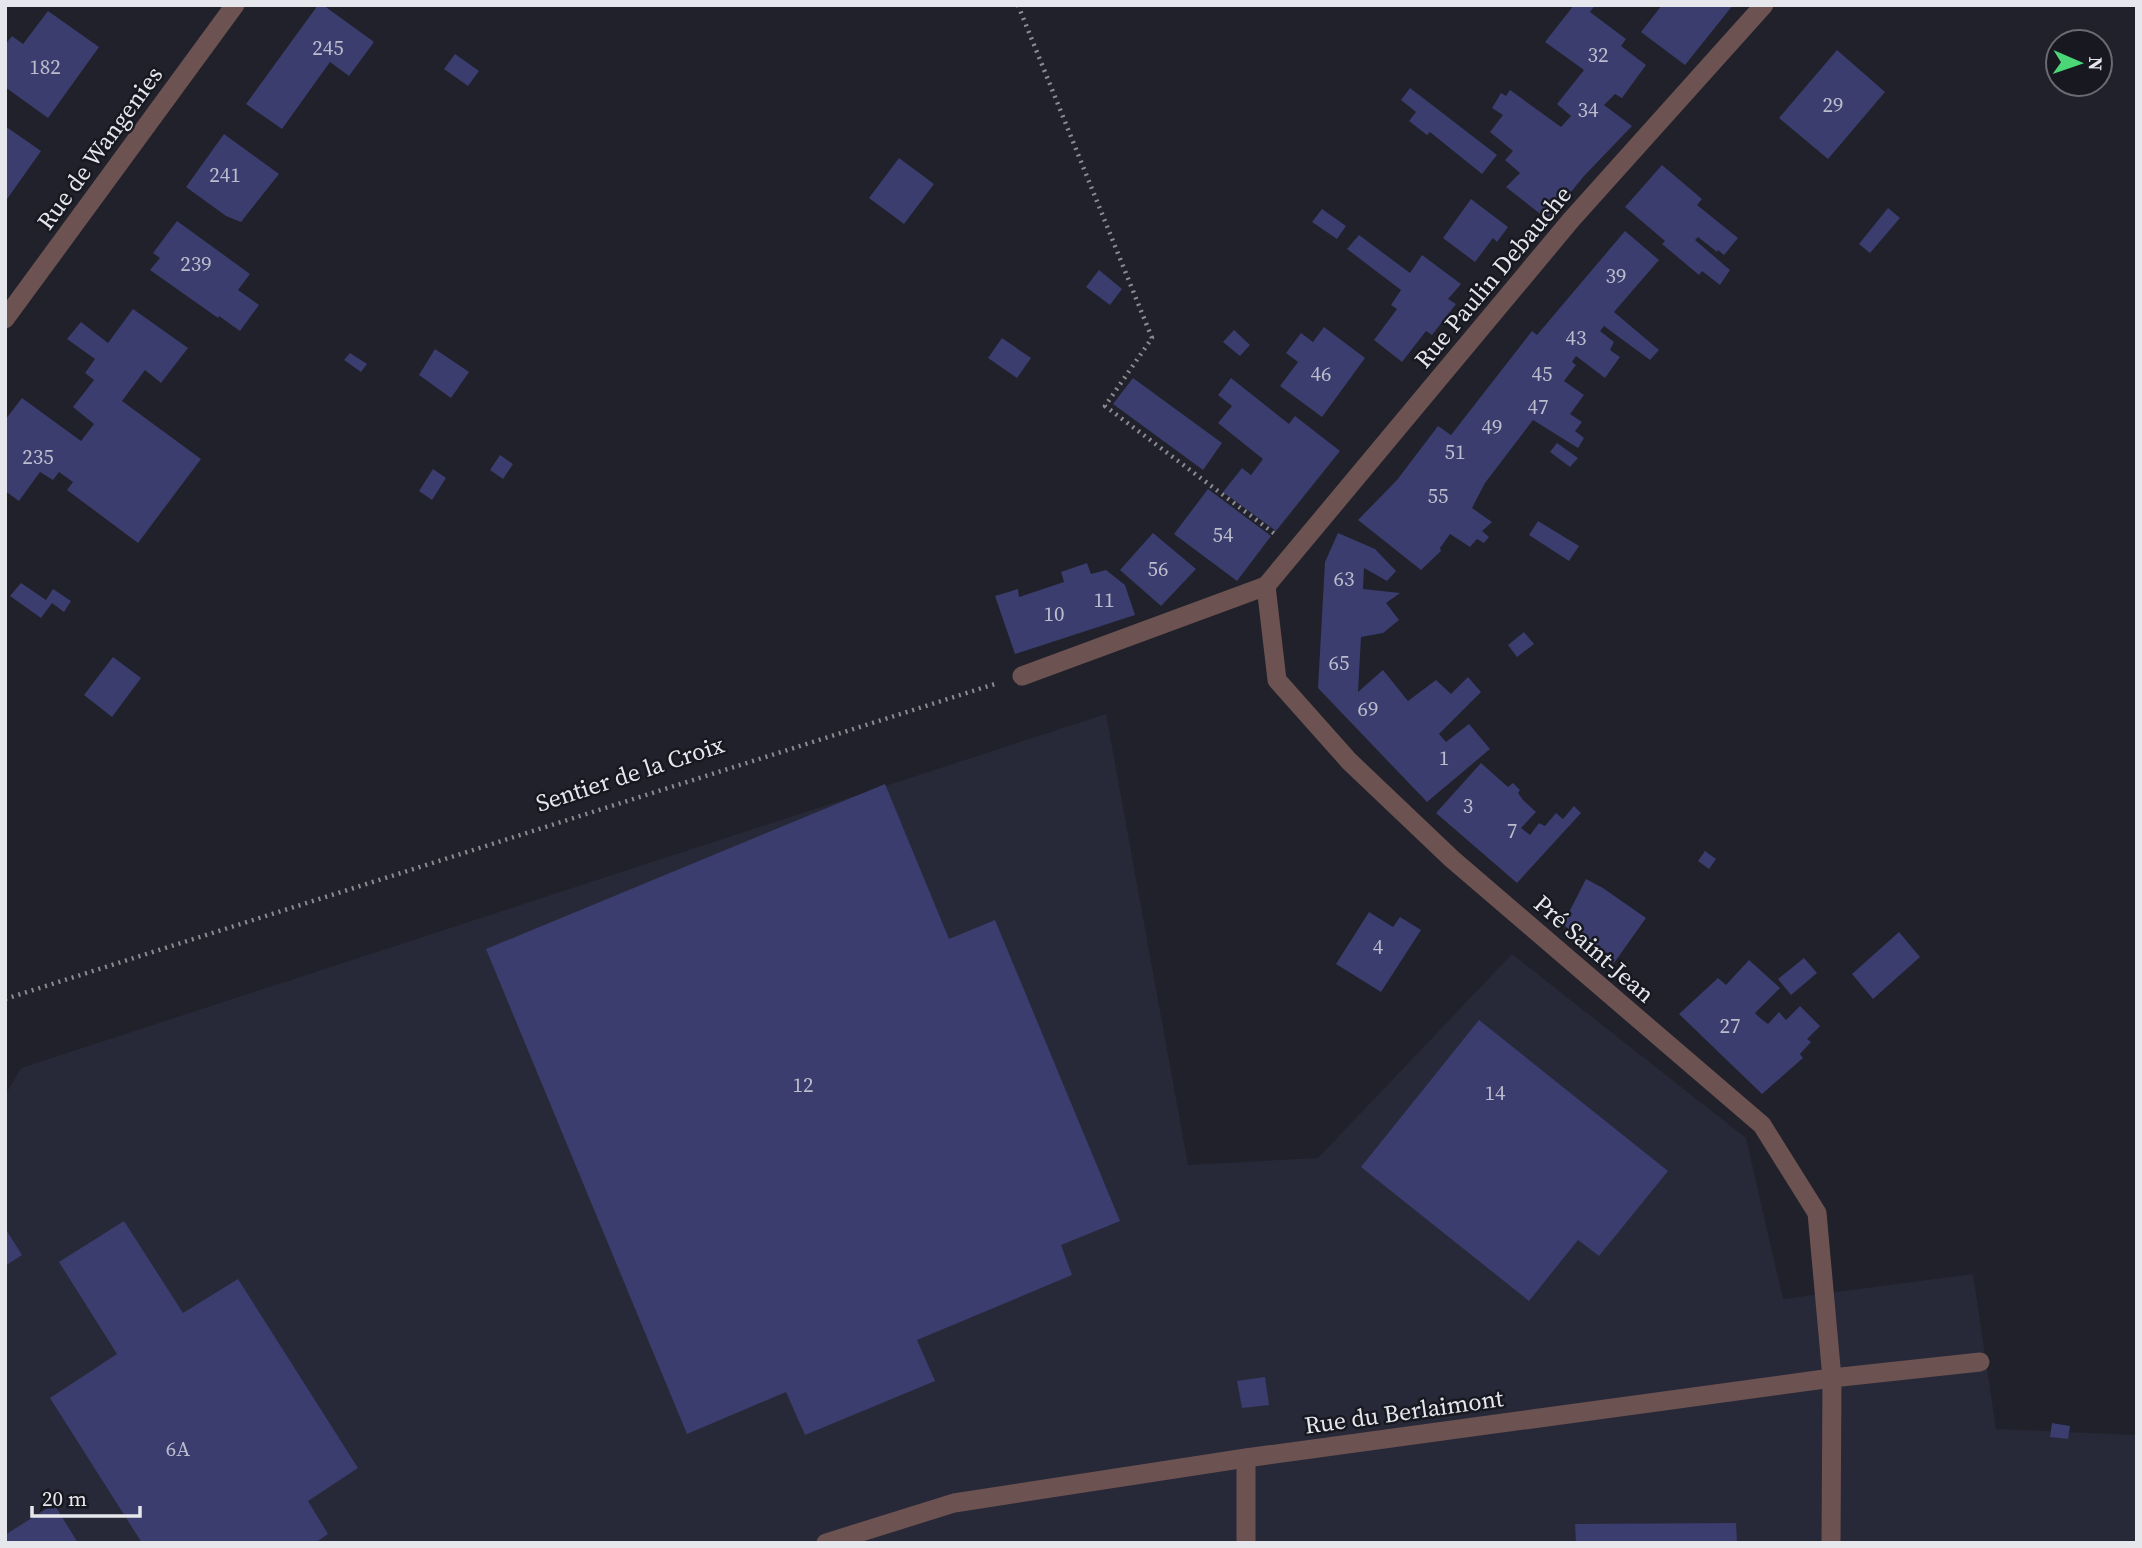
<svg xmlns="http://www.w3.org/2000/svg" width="2142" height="1548" viewBox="0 0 2142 1548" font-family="'Source Serif 4',serif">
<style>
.built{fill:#282938}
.building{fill:#3a3d6d}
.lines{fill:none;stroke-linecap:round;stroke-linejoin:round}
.path{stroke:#8a8b93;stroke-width:4.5;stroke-dasharray:2 5;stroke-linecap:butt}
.minor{stroke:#6d5252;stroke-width:19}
.labels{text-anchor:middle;stroke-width:5;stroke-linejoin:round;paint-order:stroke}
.number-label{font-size:21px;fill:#bbbccd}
.street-label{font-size:24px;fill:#e6e7ed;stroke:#171820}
</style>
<rect width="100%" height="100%" fill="#20212a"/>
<path class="built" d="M1106,714L1188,1165L1318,1158L1512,954L1746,1138L1783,1299L1973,1274L1996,1429L2137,1435V1543H5V1095L21,1068Z"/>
<g class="building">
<path d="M318,5H323L374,42L349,76L330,62L282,129L246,104Z"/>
<path d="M1574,5H1595L1590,12L1626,39L1621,46L1646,65L1622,98L1615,94L1604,105L1632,126L1584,176L1548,220L1506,187L1520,173L1505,160L1513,151L1490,132L1503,115L1492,108L1501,93L1506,96L1510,90L1561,127L1571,116L1557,104L1584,70L1545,42Z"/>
<path d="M1662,5H1733L1685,65L1641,32Z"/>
<path d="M48,11L99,47L48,118L5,87V45L12,36L23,44Z"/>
<path d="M1837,50L1885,92L1828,159L1779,118Z"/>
<path d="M455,54L479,71L468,86L444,69Z"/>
<path d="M1410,88L1497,155L1482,174L1430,132L1427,135L1409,121L1416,112L1401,100Z"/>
<path d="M5,126L41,151L5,202Z"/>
<path d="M224,134L279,174L241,222L226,216L186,187Z"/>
<path d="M899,158L934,184L904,224L869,198Z"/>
<path d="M1662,165L1702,199L1697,205L1738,238L1724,255L1718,250L1717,252L1698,237L1695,240L1730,270L1720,285L1702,271L1699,275L1662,244L1665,241L1625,207Z"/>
<path d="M1471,199L1508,227L1497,242L1493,238L1475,262L1443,238Z"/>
<path d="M1888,208L1900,218L1870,253L1859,244Z"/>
<path d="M1322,209L1346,226L1337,239L1312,222Z"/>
<path d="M177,221L250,274L238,290L259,305L240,331L219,316L218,318L150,270L160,258L153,253Z"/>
<path d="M1625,231L1659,260L1614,312L1659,350L1650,360L1604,326L1600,331L1614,342L1610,350L1620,357L1605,378L1576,356L1572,362L1576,365L1564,381L1584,395L1570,414L1582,422L1575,431L1584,438L1578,448L1533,420L1485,483L1472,508L1492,522L1482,531L1489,537L1484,543L1477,539L1470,547L1450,534L1440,548L1441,551L1421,570L1358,520L1397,480L1438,426L1451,435L1532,331L1537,335Z"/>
<path d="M1359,235L1410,273L1422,255L1461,284L1448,299L1456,304L1432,335L1426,331L1402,362L1374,340L1397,309L1391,305L1401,290L1347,249Z"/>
<path d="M1099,270L1122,289L1110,305L1086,287Z"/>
<path d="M133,309L188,348L161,383L145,370L122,401L201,459L138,543L67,490L73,482L59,472L53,480L40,472L19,501L5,491V420L22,398L81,441L94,424L73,407L94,380L85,373L95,359L67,339L81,322L108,343Z"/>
<path d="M1324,327L1365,358L1322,417L1280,386L1298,362L1286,353L1301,333L1313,342Z"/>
<path d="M1234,330L1250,345L1240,356L1223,342Z"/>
<path d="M1002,338L1031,358L1017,378L988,358Z"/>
<path d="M435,349L469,372L451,398L419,375Z"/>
<path d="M350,353L367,364L361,372L344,360Z"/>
<path d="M1133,378L1222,443L1203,470L1113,404Z"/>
<path d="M1231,378L1289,424L1295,416L1340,451L1276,531L1223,492L1242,468L1251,475L1263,459L1218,423L1232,406L1218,395Z"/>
<path d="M1557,443L1578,458L1570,467L1550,452Z"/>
<path d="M500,455L513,464L503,479L490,470Z"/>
<path d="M433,469L446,478L432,500L419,491Z"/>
<path d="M1208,489L1271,536L1237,581L1174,534Z"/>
<path d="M1538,521L1579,546L1569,561L1529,535Z"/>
<path d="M1153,533L1196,569L1161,606L1120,570Z"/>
<path d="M1338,533L1375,549L1396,571L1387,581L1364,568L1363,589L1400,593L1386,603L1399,620L1383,633L1361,637L1358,692L1383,670L1408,701L1436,680L1451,694L1468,677L1481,692L1439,734L1446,742L1469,724L1490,749L1427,802L1318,688L1325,562Z"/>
<path d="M1087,563L1091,574L1106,570L1125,585L1135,615L1015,654L995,596L1018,589L1019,597L1064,582L1061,572Z"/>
<path d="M21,583L46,600L53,589L71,601L64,612L52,603L41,618L10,596Z"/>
<path d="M1524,632L1534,644L1517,657L1508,645Z"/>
<path d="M113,657L141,678L112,717L84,695Z"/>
<path d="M1481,763L1508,787L1513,783L1520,790L1518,793L1523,800L1536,812L1521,828L1530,835L1539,823L1545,826L1556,813L1563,819L1574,806L1581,813L1517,883L1436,813Z"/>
<path d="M885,784L949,939L995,920L1120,1221L1061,1245L1072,1275L917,1340L935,1381L805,1435L786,1392L687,1434L486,949Z"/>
<path d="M1705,851L1716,859L1709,869L1698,861Z"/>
<path d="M1586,879L1603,888L1646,918L1614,963L1577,937L1563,924Z"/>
<path d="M1369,912L1393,927L1400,917L1421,930L1381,992L1336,964Z"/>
<path d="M1899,932L1920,957L1873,999L1852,974Z"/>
<path d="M1804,958L1817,973L1791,995L1778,979Z"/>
<path d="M1749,960L1780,988L1755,1013L1760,1018L1768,1024L1779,1012L1786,1020L1800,1006L1820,1026L1807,1039L1811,1042L1800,1054L1803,1058L1762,1094L1679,1014L1718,978L1726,985Z"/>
<path d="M1479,1020L1668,1171L1599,1256L1578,1240L1529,1301L1361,1167Z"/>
<path d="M124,1221L183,1313L238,1279L358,1468L308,1501L328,1534L315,1543H142L50,1398L117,1354L59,1262Z"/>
<path d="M5,1228L22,1255L5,1266Z"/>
<path d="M1265,1377L1269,1405L1242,1408L1237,1381Z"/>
<path d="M2052,1423L2070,1426L2068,1439L2050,1437Z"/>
<path d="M54,1504L78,1543H5V1535Z"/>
<path d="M1736,1523L1737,1543H1576L1575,1524Z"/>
</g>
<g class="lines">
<g class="path">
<path d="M1018,5L1152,338L1105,406L1275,534"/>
<path d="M5,999L998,683"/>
</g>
<g class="minor">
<path d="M5,319L235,5"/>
<path d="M1266,586L1277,680L1349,761L1452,859L1762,1125L1817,1213L1832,1378L1831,1543"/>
<path d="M1266,586L1571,220L1764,5"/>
<path d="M1022,676L1266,586"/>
<path d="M1246,1458V1543"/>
<path d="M826,1543L954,1503L1246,1458L1832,1378L1980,1362"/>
</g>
</g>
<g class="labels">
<g class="number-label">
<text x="328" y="55">245</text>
<text x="1598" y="62">32</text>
<text x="45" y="74">182</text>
<text x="1833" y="112">29</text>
<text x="1588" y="117">34</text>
<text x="225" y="182">241</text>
<text x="196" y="271">239</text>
<text x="1616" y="283">39</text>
<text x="1576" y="345">43</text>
<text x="1321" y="381">46</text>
<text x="1542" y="381">45</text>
<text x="1538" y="414">47</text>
<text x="1492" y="434">49</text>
<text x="1455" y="459">51</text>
<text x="38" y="464">235</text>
<text x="1438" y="503">55</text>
<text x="1223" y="542">54</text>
<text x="1158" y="576">56</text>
<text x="1344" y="586">63</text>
<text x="1104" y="607">11</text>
<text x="1054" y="621">10</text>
<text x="1339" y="670">65</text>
<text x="1368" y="716">69</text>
<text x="1444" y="765">1</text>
<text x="1468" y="813">3</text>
<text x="1512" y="838">7</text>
<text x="1378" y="954">4</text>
<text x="1730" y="1033">27</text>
<text x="803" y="1092">12</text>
<text x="1495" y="1100">14</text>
<text x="178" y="1456">6A</text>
</g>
<g class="street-label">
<text transform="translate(100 148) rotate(-54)" y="8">Rue de Wangenies</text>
<text transform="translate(1493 277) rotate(-50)" y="8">Rue Paulin Debauche</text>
<text transform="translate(630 774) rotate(-18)" y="8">Sentier de la Croix</text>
<text transform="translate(1594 949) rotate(41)" y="8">Pré Saint-Jean</text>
<text transform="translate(1404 1412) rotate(-8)" y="8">Rue du Berlaimont</text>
</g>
</g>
<rect width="2142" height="1548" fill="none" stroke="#e6e7ed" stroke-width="14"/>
<g transform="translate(2079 63) rotate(92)"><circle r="33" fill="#171820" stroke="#6a6b72" stroke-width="2"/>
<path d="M0-5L12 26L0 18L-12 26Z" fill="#4bd677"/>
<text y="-10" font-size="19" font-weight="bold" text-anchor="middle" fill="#e6e7ed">N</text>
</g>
<path d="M32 1506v10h108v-10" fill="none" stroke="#e6e7ed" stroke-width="3.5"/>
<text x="42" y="1506" font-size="21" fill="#e6e7ed" stroke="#171820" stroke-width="5" paint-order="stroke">20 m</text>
</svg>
